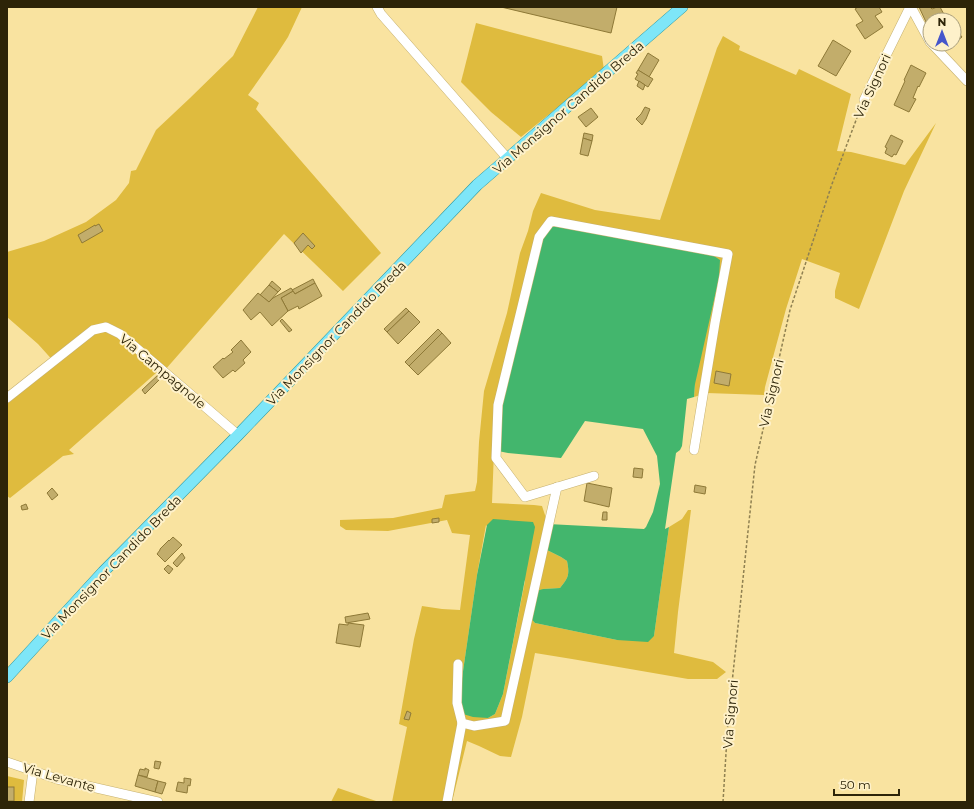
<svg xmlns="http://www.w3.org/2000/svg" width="974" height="809" viewBox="0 0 974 809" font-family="Montserrat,sans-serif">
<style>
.green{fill:#dfbb3e;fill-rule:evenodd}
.water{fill:#43b66d}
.building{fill:#c2ad6b;stroke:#8e7937}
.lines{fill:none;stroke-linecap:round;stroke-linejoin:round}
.minor-casing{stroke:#c6b16f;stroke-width:10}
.major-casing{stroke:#2a98a1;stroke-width:12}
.path{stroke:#8f8051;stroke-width:1.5;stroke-dasharray:3 2;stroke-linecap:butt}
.minor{stroke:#fff;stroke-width:9}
.major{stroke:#7ee6f8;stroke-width:11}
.labels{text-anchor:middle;stroke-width:4;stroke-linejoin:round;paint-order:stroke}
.street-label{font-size:13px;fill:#2d2408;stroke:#fef1ca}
</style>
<rect width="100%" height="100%" fill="#f9e3a0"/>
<g class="green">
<path d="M258,7H302L288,37L277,54L248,95L259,103L256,109L381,253L343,291L284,234L165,370L156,373L69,450L74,454L63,456L10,498L7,496V404L56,364L38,344L7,317V252L44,241L86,222L116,200L129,183L131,171L136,170L156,130L190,98L233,56Z"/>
<path d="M476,23L602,56L604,70L521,137L491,112L461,82Z"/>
<path d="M723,36L740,46L739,50L796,75L799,69L851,94L837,151L851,152L905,165L936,123L904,191L859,309L835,298V291L840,273L802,259L786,309L765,387L764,395L707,393L694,397L695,384L494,451L492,503L534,505L542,506L548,524L547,550L561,557L567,561C570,575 568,578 560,588L543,589L529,615L535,623L617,640L654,636L669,527L682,519L688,510H691L678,612L674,653L713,662L726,672L717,679H688L572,659L535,653L522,717L511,757L500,756L479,746L467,741L452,802H392L407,727L399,724L414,639L422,606L442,609L460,610L470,535L452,533L447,520L388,531L346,530L340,526V520L393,518L442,508L445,495L475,491L477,482L479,442L484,391L507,313L520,253L528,231L533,211L541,193L595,210L660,220L717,48ZM486,525L525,581L503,694L495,714L488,718L461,685L477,575Z"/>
<path d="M7,776L24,780L22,802H7Z"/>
<path d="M338,788L379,802H331Z"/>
</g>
<g class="water">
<path d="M559,225L711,254L720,260L719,278L695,384L694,397L687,399L682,446L680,450L676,453L665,529L669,527L654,636L648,642L617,640L535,623L528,615L533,592L543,589L560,588C568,578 570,575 567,561L561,557L547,550L548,524L644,529L646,527L653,512L660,484L657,456L643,429L585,421L561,458L508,453L498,451L499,426L507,376L540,239L551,227Z"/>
<path d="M493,519L533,522L535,527L503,694L495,714L488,718L473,717L463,714L459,709L461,685L477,575L487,525Z"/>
</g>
<g class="building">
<path d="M501,7H617L611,33Z"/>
<path d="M858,7H879L882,12L875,16L883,27L865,39L856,25L863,21L855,9Z"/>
<path d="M919,7H930L932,9L937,7H940L947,20H940L938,17L926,22Z"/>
<path d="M954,27L962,37L954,43Z"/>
<path d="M833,40L851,51L836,76L818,66Z"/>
<path d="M648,53L659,60L649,77L638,70Z"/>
<path d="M911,65L926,73L919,87L918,86L913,98L916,99L909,112L894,105L905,81L904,80Z"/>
<path d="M638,70L653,79L648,87L635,79L638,74L636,73Z"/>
<path d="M639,81L645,85L643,90L637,86Z"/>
<path d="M645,107L650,109L646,119L642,125L636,119L641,114Z"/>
<path d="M591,108L598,117L586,127L578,117Z"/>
<path d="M584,133L593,135L592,141L583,138Z"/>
<path d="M891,135L903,141L896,155L894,154L892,157L885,153L887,148L885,147Z"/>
<path d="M583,138L592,141L588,156L580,154Z"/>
<path d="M99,224L103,231L82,243L78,235L95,225V226Z"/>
<path d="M303,233L315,246L312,249L308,245L301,253L294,243Z"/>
<path d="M313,279L315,283L295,294L292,290Z"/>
<path d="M272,281L281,289L278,292L269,285Z"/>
<path d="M315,283L322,296L299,309L298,306L288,311L281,298L293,291L295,294Z"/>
<path d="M269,285L278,292L269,302L260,295Z"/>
<path d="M291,288L293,291L281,298L288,311L272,326L260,312L251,320L243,310L258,293L269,302L273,298Z"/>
<path d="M406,308L409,311L387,332L384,329Z"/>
<path d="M409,311L420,322L398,344L387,332Z"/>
<path d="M282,319L292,330L289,332L280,321Z"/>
<path d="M438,329L442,333L409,366L405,362Z"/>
<path d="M442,333L451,343L418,375L409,366Z"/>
<path d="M241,340L251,352L243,360L245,363L235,372L233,370L223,378L213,367L223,358L224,359L233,352L231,350Z"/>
<path d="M716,371L731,374L729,386L714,383Z"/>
<path d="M159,374L162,377L145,394L142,390Z"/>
<path d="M634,468L643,469L642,478L633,477Z"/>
<path d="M587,483L612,488L609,507L584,501Z"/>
<path d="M695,485L706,487L705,494L694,492Z"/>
<path d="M52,488L58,495L52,500L47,493Z"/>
<path d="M26,504L28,509L22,510L21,506Z"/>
<path d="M603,512H607V520H602Z"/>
<path d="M439,518V522L432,523V519Z"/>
<path d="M173,537L182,545L165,562L157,554L160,550V549L169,540V541Z"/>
<path d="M182,553L185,558L177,567L173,563Z"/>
<path d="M168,565L173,569L169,574L164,569Z"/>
<path d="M368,613L370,619L346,623L345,617Z"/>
<path d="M348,623L364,625L360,647L336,643L339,624L348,625Z"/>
<path d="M407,711L411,713L409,720L404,719Z"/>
<path d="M155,761L161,762L159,769L154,768Z"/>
<path d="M145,768L149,770L147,777L138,775L140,769L145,770Z"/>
<path d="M138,775L158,781L155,792L135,786Z"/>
<path d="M184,778L191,779L190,786L188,785L187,793L176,791L178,782L184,783Z"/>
<path d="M158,781L166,783L162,794L155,792Z"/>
<rect x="7" y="787" width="7" height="14"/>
</g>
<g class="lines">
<g class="minor-casing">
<g id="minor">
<path d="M377,7L381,14L508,159"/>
<path d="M911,7L930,42"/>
<path d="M932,44L967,81"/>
<path d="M864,100L910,7"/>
<path d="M7,398L93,330L106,327L120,334L238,435"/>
<path d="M594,476L525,497L496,458L498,405L539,237L551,221L728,254L715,323L694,450"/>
<path d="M458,664L457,703L462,723L474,726L505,721L557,487"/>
<path d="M7,762L57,779L158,802"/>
<path d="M29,802L33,771"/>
<path d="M447,802L462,723"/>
</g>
</g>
<g class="major-casing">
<path id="major" d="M7,677L103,572L238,435L477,185L682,7"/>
</g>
<path class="path" d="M723,802L728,721L755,465L790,310L832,184L861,107"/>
<use href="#minor" class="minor"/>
<use href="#major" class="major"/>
</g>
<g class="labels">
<g class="street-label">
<text transform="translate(872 86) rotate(-65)" y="5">Via Signori</text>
<text transform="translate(568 107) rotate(-41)" y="5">Via Monsignor Candido Breda</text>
<text transform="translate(336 333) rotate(-46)" y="5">Via Monsignor Candido Breda</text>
<text transform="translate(163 371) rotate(40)" y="5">Via Campagnole</text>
<text transform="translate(771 393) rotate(-77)" y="5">Via Signori</text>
<text transform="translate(111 567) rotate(-46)" y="5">Via Monsignor Candido Breda</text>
<text transform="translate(730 714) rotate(-85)" y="5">Via Signori</text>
<text transform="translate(59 777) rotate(16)" y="5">Via Levante</text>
</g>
</g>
<rect width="974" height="809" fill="none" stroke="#2d2408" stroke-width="16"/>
<g transform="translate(942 32)"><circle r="19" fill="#fef1ca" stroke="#aa9f7c"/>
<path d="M0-3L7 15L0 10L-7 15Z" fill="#4656cb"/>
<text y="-6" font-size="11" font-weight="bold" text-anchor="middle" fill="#2d2408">N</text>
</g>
<path d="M834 789v6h65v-6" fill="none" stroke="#2d2408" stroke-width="2"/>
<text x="840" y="789" font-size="12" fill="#2d2408" stroke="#fef1ca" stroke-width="3" paint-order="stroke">50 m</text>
</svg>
